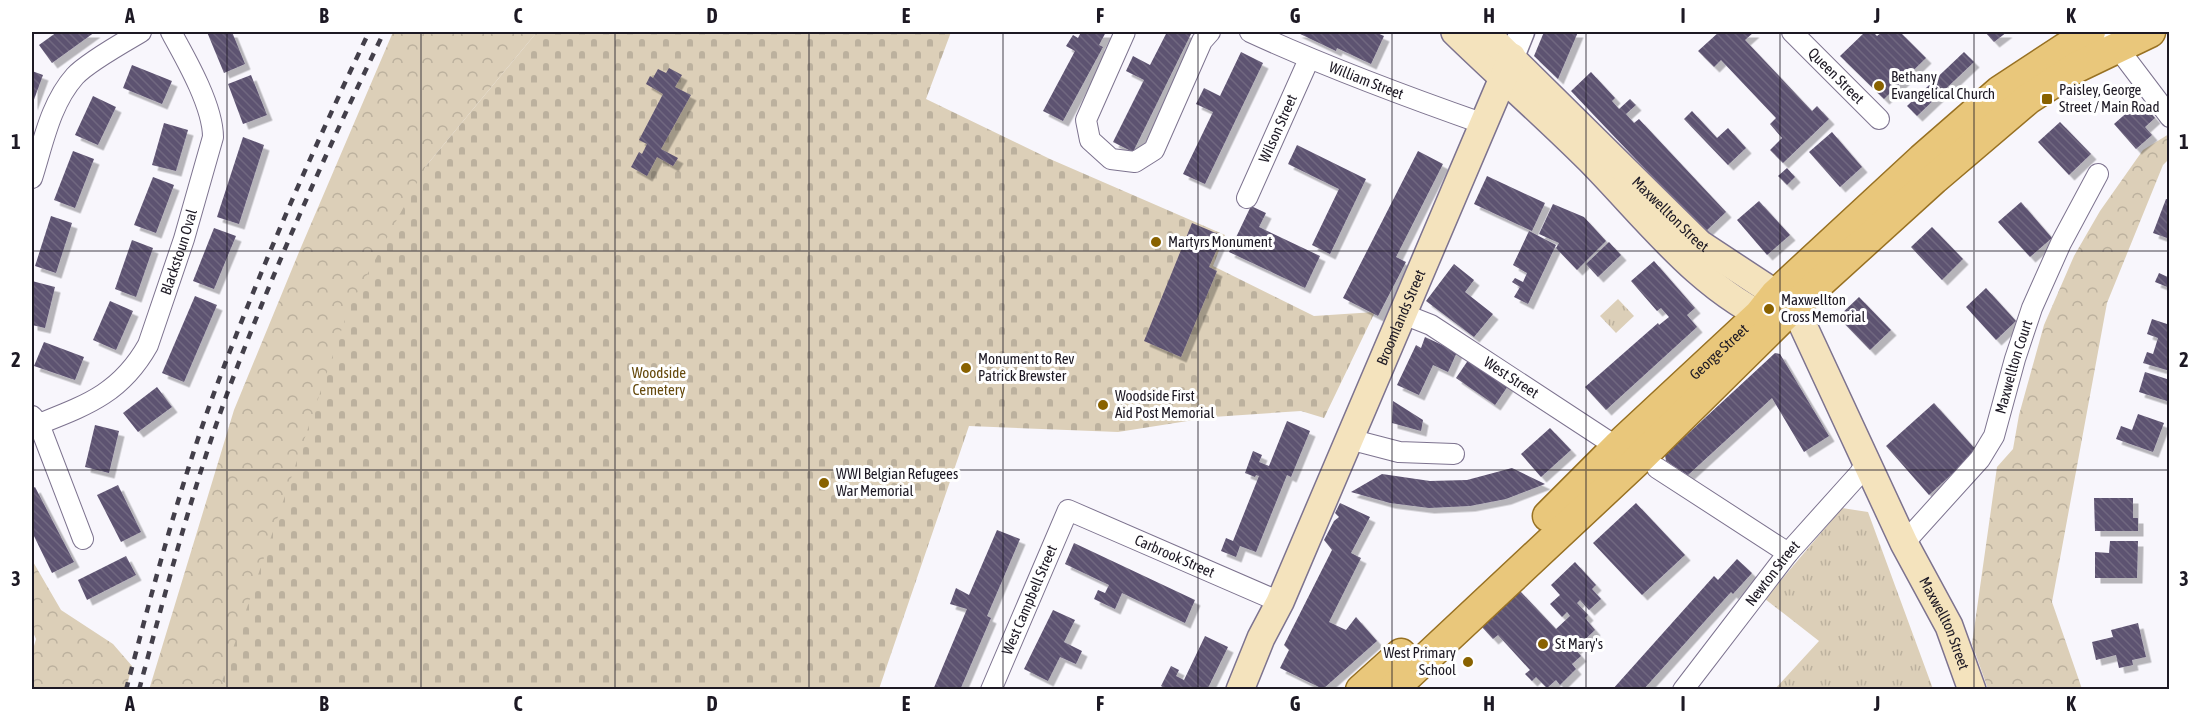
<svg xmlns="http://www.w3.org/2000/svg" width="2201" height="721" viewBox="0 0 2201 721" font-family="'Asap Condensed',sans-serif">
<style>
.forest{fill:url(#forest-crowns)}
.cemetery{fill:url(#cemetery-stones)}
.park{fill:url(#park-tufts)}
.building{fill:url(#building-back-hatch);filter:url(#shadow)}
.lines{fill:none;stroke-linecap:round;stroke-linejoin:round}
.minor-casing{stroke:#7d738f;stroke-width:22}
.tertiary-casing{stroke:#7d738f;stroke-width:27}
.secondary-casing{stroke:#7d738f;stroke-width:30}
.primary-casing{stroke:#987123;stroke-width:33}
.minor{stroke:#fff;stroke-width:20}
.tertiary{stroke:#fff;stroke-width:24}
.secondary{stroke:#f4e3bd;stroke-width:27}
.primary{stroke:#e9c77b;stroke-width:30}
.rail{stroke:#433f4a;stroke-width:4.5;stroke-dasharray:8 8;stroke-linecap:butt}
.grid{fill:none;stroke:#1d1924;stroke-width:1.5;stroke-opacity:0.55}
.poi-dot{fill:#896200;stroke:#fff;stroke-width:2}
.labels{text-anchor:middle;stroke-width:6;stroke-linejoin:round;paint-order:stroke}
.street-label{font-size:15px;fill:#1d1924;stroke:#fff}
.poi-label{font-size:15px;fill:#1d1924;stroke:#fff;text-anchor:start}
.park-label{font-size:15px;fill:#664a0d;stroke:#fff}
.neatline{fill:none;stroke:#1d1924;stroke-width:2}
.grid-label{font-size:20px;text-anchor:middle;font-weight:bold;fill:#1d1924}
</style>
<defs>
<pattern id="forest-crowns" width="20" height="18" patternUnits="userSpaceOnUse" patternTransform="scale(1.5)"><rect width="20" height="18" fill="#dccfb8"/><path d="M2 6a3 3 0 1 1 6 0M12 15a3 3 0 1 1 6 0" fill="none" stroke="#bcb19e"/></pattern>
<pattern id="cemetery-stones" width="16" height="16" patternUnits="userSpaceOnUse" patternTransform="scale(1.5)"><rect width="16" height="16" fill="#dccfb8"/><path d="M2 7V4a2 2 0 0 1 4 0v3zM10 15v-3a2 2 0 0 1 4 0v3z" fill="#bcb19e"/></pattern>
<pattern id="park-tufts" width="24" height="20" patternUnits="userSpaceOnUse" patternTransform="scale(1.5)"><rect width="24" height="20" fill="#dccfb8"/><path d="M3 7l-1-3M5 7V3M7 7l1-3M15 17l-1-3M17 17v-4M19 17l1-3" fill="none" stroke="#bcb19e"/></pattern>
<pattern id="building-back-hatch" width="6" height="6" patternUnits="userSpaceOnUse" patternTransform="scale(1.5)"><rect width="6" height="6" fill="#5d5271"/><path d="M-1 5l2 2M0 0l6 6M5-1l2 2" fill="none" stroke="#706780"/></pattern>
<filter id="shadow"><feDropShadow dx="5.5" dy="5.5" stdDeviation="0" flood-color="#0004"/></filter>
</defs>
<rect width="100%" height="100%" fill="#f8f6fc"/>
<g class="forest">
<path d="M393,32H537L426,166L222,681L230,689L149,690L234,410L299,252Z"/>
<path d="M2169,134V159L2163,165L2107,303L2052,602L2082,689H1988L1972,644L1997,467L2013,449L2019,415L2044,325L2074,256L2100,211L2143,150Z"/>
<path d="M32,560L61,610L113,644L132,666L126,689H32V653L36,639L32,630Z"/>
</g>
<path class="cemetery" d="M537,32H951L926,99L1050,159L1225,235L1213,266L1314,316L1375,312L1324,418L1301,411L1213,417L1118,432L969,426L879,689L230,690L222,681L349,308L426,166Z"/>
<g class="park">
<path d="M1618,299L1634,316L1616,333L1600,316Z"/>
<path d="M1842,508L1868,512L1933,689H1775L1819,641L1765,599Z"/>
</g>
<g class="building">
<path d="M57,32H95L52,63L39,45Z"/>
<path d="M207,32H232L245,64L224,73Z"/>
<path d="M1081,32H1106L1099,45L1103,47L1063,121L1043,111L1075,51L1066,46L1073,35L1078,38Z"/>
<path d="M1167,32H1192L1133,152L1113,142L1144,80L1126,71L1133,56L1150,65Z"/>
<path d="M1296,32H1375L1384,36L1371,64L1337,48L1336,51Z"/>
<path d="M1544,32H1578L1558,79L1534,56Z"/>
<path d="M1719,32H1754L1745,40L1812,111L1817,106L1829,119L1783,163L1770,150L1782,138L1770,124L1776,118L1721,60L1714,67L1698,51Z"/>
<path d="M1865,32H1873L1877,36L1882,32H1900L1926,58L1884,99L1840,56Z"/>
<path d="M1985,32H2007L1994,42Z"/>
<path d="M1241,52L1263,63L1205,184L1183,174L1213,112L1196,104L1204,88L1220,96Z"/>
<path d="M1964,52L1974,62L1917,116L1907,106Z"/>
<path d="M132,65L172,81L162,104L123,88Z"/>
<path d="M669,68L682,75L675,87L691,95L661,149L678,158L673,166L657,157L647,176L631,167L639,152L642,154L647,144L639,140L663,94L646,84L650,76L653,78L658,69L666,73Z"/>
<path d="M32,71L43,75L32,105Z"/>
<path d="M1591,72L1615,98L1612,101L1619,109L1630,99L1636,105L1626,114L1634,123L1639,119L1726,212L1705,232L1571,91Z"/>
<path d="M251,75L267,115L243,124L228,84Z"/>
<path d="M93,96L116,107L98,145L75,135Z"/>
<path d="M2140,101L2155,118L2145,127L2152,135L2136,149L2114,124Z"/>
<path d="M1692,111L1717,138L1728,128L1746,148L1728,165L1684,119Z"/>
<path d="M2060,122L2091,154L2069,175L2038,142Z"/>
<path d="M164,123L188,130L176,171L152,165Z"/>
<path d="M1832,132L1862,167L1840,187L1809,152Z"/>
<path d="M243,137L264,145L239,224L217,217Z"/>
<path d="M1297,145L1366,179L1330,254L1312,245L1339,189L1288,164Z"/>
<path d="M73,151L94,159L75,208L54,200Z"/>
<path d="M1418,151L1443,164L1396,257L1406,262L1378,316L1343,298Z"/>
<path d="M1787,168L1795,177L1787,185L1778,176Z"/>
<path d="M1487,176L1545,203L1532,231L1474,204Z"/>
<path d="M153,177L174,185L156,233L134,225Z"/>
<path d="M2166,199L2170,200V239L2153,233Z"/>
<path d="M1759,201L1790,235L1767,255L1737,220Z"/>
<path d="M2021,202L2052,238L2030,257L1998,222Z"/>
<path d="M1553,204L1584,217L1606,241L1577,270L1556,248L1559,243L1539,234Z"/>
<path d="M1251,206L1266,213L1259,227L1320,256L1305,288L1229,252Z"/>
<path d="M51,216L72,223L56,273L35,266Z"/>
<path d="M1192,223L1223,236L1209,267L1217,271L1181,357L1144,341Z"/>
<path d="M1932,227L1963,259L1942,280L1911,247Z"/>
<path d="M214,228L236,236L214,289L193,281Z"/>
<path d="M1529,231L1556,245L1528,304L1514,297L1520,287L1512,282L1515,278L1523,282L1527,273L1513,265Z"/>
<path d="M132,240L153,248L136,297L115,289Z"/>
<path d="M1609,242L1621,255L1598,277L1586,264Z"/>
<path d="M1654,261L1695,308L1687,315L1697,327L1606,410L1585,387L1658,323L1659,325L1669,317L1661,308L1657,311L1631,281Z"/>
<path d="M1454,264L1474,280L1465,292L1493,314L1474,337L1426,301Z"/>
<path d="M2159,273L2170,278V288L2155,282Z"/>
<path d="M32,281L55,287L45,328L32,325Z"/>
<path d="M1986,288L2016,321L1996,340L1966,307Z"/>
<path d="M195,296L217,305L184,382L162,373Z"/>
<path d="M1859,297L1891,330L1870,350L1838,317Z"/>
<path d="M110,301L133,311L116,350L93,340Z"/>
<path d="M2152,319L2170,325V371L2143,363L2147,352L2153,354L2158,338L2147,334Z"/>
<path d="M1425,337L1457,352L1448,372L1433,365L1419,395L1397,385L1416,345L1421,348Z"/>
<path d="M44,342L84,357L75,380L34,366Z"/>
<path d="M1775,353L1780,354L1829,436L1804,452L1772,398L1688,475L1666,461L1665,455Z"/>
<path d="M1469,359L1508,386L1495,405L1456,378Z"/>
<path d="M2145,372L2170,380V394L2167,401L2139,392Z"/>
<path d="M157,387L172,407L138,432L123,413Z"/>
<path d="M1393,401L1423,420L1421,431L1392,423Z"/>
<path d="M1934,403L1977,451L1929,495L1886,446Z"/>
<path d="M2138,414L2164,423L2153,452L2116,439L2121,426L2132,430Z"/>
<path d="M1287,421L1310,431L1291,477L1287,475L1256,552L1240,546L1236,557L1221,551L1226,538L1233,541L1259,476L1256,475L1255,477L1245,473L1253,451L1262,455L1259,462L1269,466Z"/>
<path d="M95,425L119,431L109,473L85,467Z"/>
<path d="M1550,428L1571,450L1541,477L1521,454Z"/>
<path d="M1512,468L1545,484L1506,499L1470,506L1429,508L1390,503L1351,492L1382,474L1430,481L1467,480Z"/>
<path d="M118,485L141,532L121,542L97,495Z"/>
<path d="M35,487L74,562L52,573L32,532V489Z"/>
<path d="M2094,498H2133V518H2138V531H2095Z"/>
<path d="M1340,503L1370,517L1351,553L1361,558L1329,622L1346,630L1356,617L1377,641L1323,689L1280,668L1289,650L1284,645L1332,550L1324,540L1334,521L1339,517L1335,513Z"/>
<path d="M1636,503L1685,555L1642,595L1593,543Z"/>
<path d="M997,530L1020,539L987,616L991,618L960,690H933L967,609L950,604L956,588L969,595Z"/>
<path d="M2110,541H2138L2137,578H2095V552L2109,553Z"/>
<path d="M1074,543L1195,600L1185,623L1122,593L1115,609L1094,599L1098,590L1105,593L1109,585L1065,564Z"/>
<path d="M126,556L136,575L87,600L78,580Z"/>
<path d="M1737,559L1752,573L1733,594L1731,592L1643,690H1612L1714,576L1718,580Z"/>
<path d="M1575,562L1596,585L1592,589L1601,599L1589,610L1580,600L1577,603L1588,615L1585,618L1595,630L1575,649L1581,656L1572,664L1576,669L1560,685L1556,680L1547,688L1536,677L1532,681L1525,674L1530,670L1498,635L1493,639L1481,626L1520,591L1556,629L1570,616L1567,612L1562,617L1550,604L1560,595L1551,585Z"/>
<path d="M1053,610L1075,620L1064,642L1082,651L1076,664L1060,657L1048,681L1024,669Z"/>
<path d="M2138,623L2146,657L2132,660L2133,665L2119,668L2116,655L2096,660L2092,642L2113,637L2111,630Z"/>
<path d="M1205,636L1228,647L1207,690H1168L1161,686L1171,666L1179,670L1176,676L1184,680Z"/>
</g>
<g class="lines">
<g class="minor-casing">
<g id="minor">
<path d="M1125,32L1086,120L1090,140L1111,159L1135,162L1154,150L1202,41L1210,32"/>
<path id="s1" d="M1250,32C1326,67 1404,96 1484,124"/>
<path id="s2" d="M1792,32L1879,119"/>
<path d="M2111,32L2117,47L2170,117"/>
<path d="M32,178C43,144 50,104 75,76C88,62 124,42 141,32"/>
<path id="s3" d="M1247,198L1309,59"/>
<path id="s4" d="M1403,314L1431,325L1617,447"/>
<path d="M32,416L39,424L83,539"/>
<path id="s5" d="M39,424C87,405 121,393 148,345L184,239L213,137C213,106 186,59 171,32"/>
<path d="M1349,439L1399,452L1454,454"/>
<path d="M1657,468L1788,553"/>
<path id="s6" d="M1904,543L1980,459L1994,436L2015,359L2032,308L2061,243L2098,174"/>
<path id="s7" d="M991,690L1068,510L1280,602"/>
<path id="s8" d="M1683,690L1788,553L1859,474L1867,462"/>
</g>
</g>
<g class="tertiary-casing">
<path id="tertiary" d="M1512,57L1522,32"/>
</g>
<g class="secondary-casing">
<g id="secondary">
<path d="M1455,32C1499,75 1546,116 1590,160C1648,219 1700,290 1777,323"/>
<path id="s9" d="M1485,32L1700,244L1794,306L1904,543L1949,626L1972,690"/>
<path id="s10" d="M1240,690L1261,638L1280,602L1512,57"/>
</g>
</g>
<g class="primary-casing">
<g id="primary">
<path id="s11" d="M1548,516L1617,447L1759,315L1775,295L1922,159L2000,91L2090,32"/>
<path d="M1361,690L1401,654"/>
<path d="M1392,690L1641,457L1794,306L1934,179L2028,99L2077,67L2150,32"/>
</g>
</g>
<use href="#minor" class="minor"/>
<use href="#tertiary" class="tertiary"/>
<use href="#secondary" class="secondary"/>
<use href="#primary" class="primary"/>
<g class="rail">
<path d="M126,690C153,588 180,484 217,385C262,265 314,147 369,32"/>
<path d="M139,690C166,590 192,490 227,394C273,270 327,150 384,32"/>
</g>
</g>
<path class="grid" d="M227,32V690M421,32V690M615,32V690M809,32V690M1003,32V690M1198,32V690M1392,32V690M1586,32V690M1780,32V690M1974,32V690M32,251H2170M32,470H2170"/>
<g class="poi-dot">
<circle cx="1879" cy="86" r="6"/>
<rect x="2041" y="93" width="12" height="12" rx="3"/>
<circle cx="1156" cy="242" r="6"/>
<circle cx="1769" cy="309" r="6"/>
<circle cx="966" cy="368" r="6"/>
<circle cx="1103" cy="405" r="6"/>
<circle cx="824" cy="483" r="6"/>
<circle cx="1543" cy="644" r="6"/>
<circle cx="1468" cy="662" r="6"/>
</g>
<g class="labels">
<g class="street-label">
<text dy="5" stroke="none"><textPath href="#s2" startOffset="62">Queen Street</textPath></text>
<text dy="5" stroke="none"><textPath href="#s1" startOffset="126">William Street</textPath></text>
<text dy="5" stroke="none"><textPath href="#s3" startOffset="76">Wilson Street</textPath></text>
<text dy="5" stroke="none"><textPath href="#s9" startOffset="260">Maxwellton Street</textPath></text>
<text dy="5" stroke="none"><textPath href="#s5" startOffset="236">Blackstoun Oval</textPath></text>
<text dy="5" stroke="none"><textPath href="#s10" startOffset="406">Broomlands Street</textPath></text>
<text dy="5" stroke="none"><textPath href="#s11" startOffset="237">George Street</textPath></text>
<text dy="5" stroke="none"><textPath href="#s6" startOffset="212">Maxwellton Court</textPath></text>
<text dy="5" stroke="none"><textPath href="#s4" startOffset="126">West Street</textPath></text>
<text dy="5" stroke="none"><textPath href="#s7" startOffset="312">Carbrook Street</textPath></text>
<text dy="5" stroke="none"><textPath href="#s8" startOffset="147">Newton Street</textPath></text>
<text dy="5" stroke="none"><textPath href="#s7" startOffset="98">West Campbell Street</textPath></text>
<text dy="5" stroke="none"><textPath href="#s9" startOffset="766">Maxwellton Street</textPath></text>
</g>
<g class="poi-label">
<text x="1891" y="82">Bethany<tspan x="1891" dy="17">Evangelical Church</tspan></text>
<text x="2059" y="95">Paisley, George<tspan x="2059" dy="17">Street / Main Road</tspan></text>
<text x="1168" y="247">Martyrs Monument</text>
<text x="1781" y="305">Maxwellton<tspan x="1781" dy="17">Cross Memorial</tspan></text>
<text x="978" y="364">Monument to Rev<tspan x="978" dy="17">Patrick Brewster</tspan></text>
<text x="1115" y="401">Woodside First<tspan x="1115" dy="17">Aid Post Memorial</tspan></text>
<text x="836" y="479">WWI Belgian Refugees<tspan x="836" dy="17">War Memorial</tspan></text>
<text x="1555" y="649">St Mary's</text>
<text x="1456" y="658" text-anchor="end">West Primary<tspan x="1456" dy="17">School</tspan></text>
</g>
<g class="park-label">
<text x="659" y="378">Woodside<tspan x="659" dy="17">Cemetery</tspan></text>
</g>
</g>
<rect width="2201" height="721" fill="none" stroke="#ffffff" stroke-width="66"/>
<rect x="33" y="33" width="2135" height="655" class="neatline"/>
<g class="grid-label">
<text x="130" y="23">A</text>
<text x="324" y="23">B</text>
<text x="518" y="23">C</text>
<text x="712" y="23">D</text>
<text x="906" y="23">E</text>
<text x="1100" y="23">F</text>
<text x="1295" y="23">G</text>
<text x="1489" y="23">H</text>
<text x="1683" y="23">I</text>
<text x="1877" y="23">J</text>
<text x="2071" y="23">K</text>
<text x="16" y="149">1</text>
<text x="2184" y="149">1</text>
<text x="16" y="367">2</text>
<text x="2184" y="367">2</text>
<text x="16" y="586">3</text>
<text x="2184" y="586">3</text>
<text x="130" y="711">A</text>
<text x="324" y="711">B</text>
<text x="518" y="711">C</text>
<text x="712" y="711">D</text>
<text x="906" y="711">E</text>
<text x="1100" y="711">F</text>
<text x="1295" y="711">G</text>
<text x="1489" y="711">H</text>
<text x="1683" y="711">I</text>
<text x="1877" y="711">J</text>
<text x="2071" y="711">K</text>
</g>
</svg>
